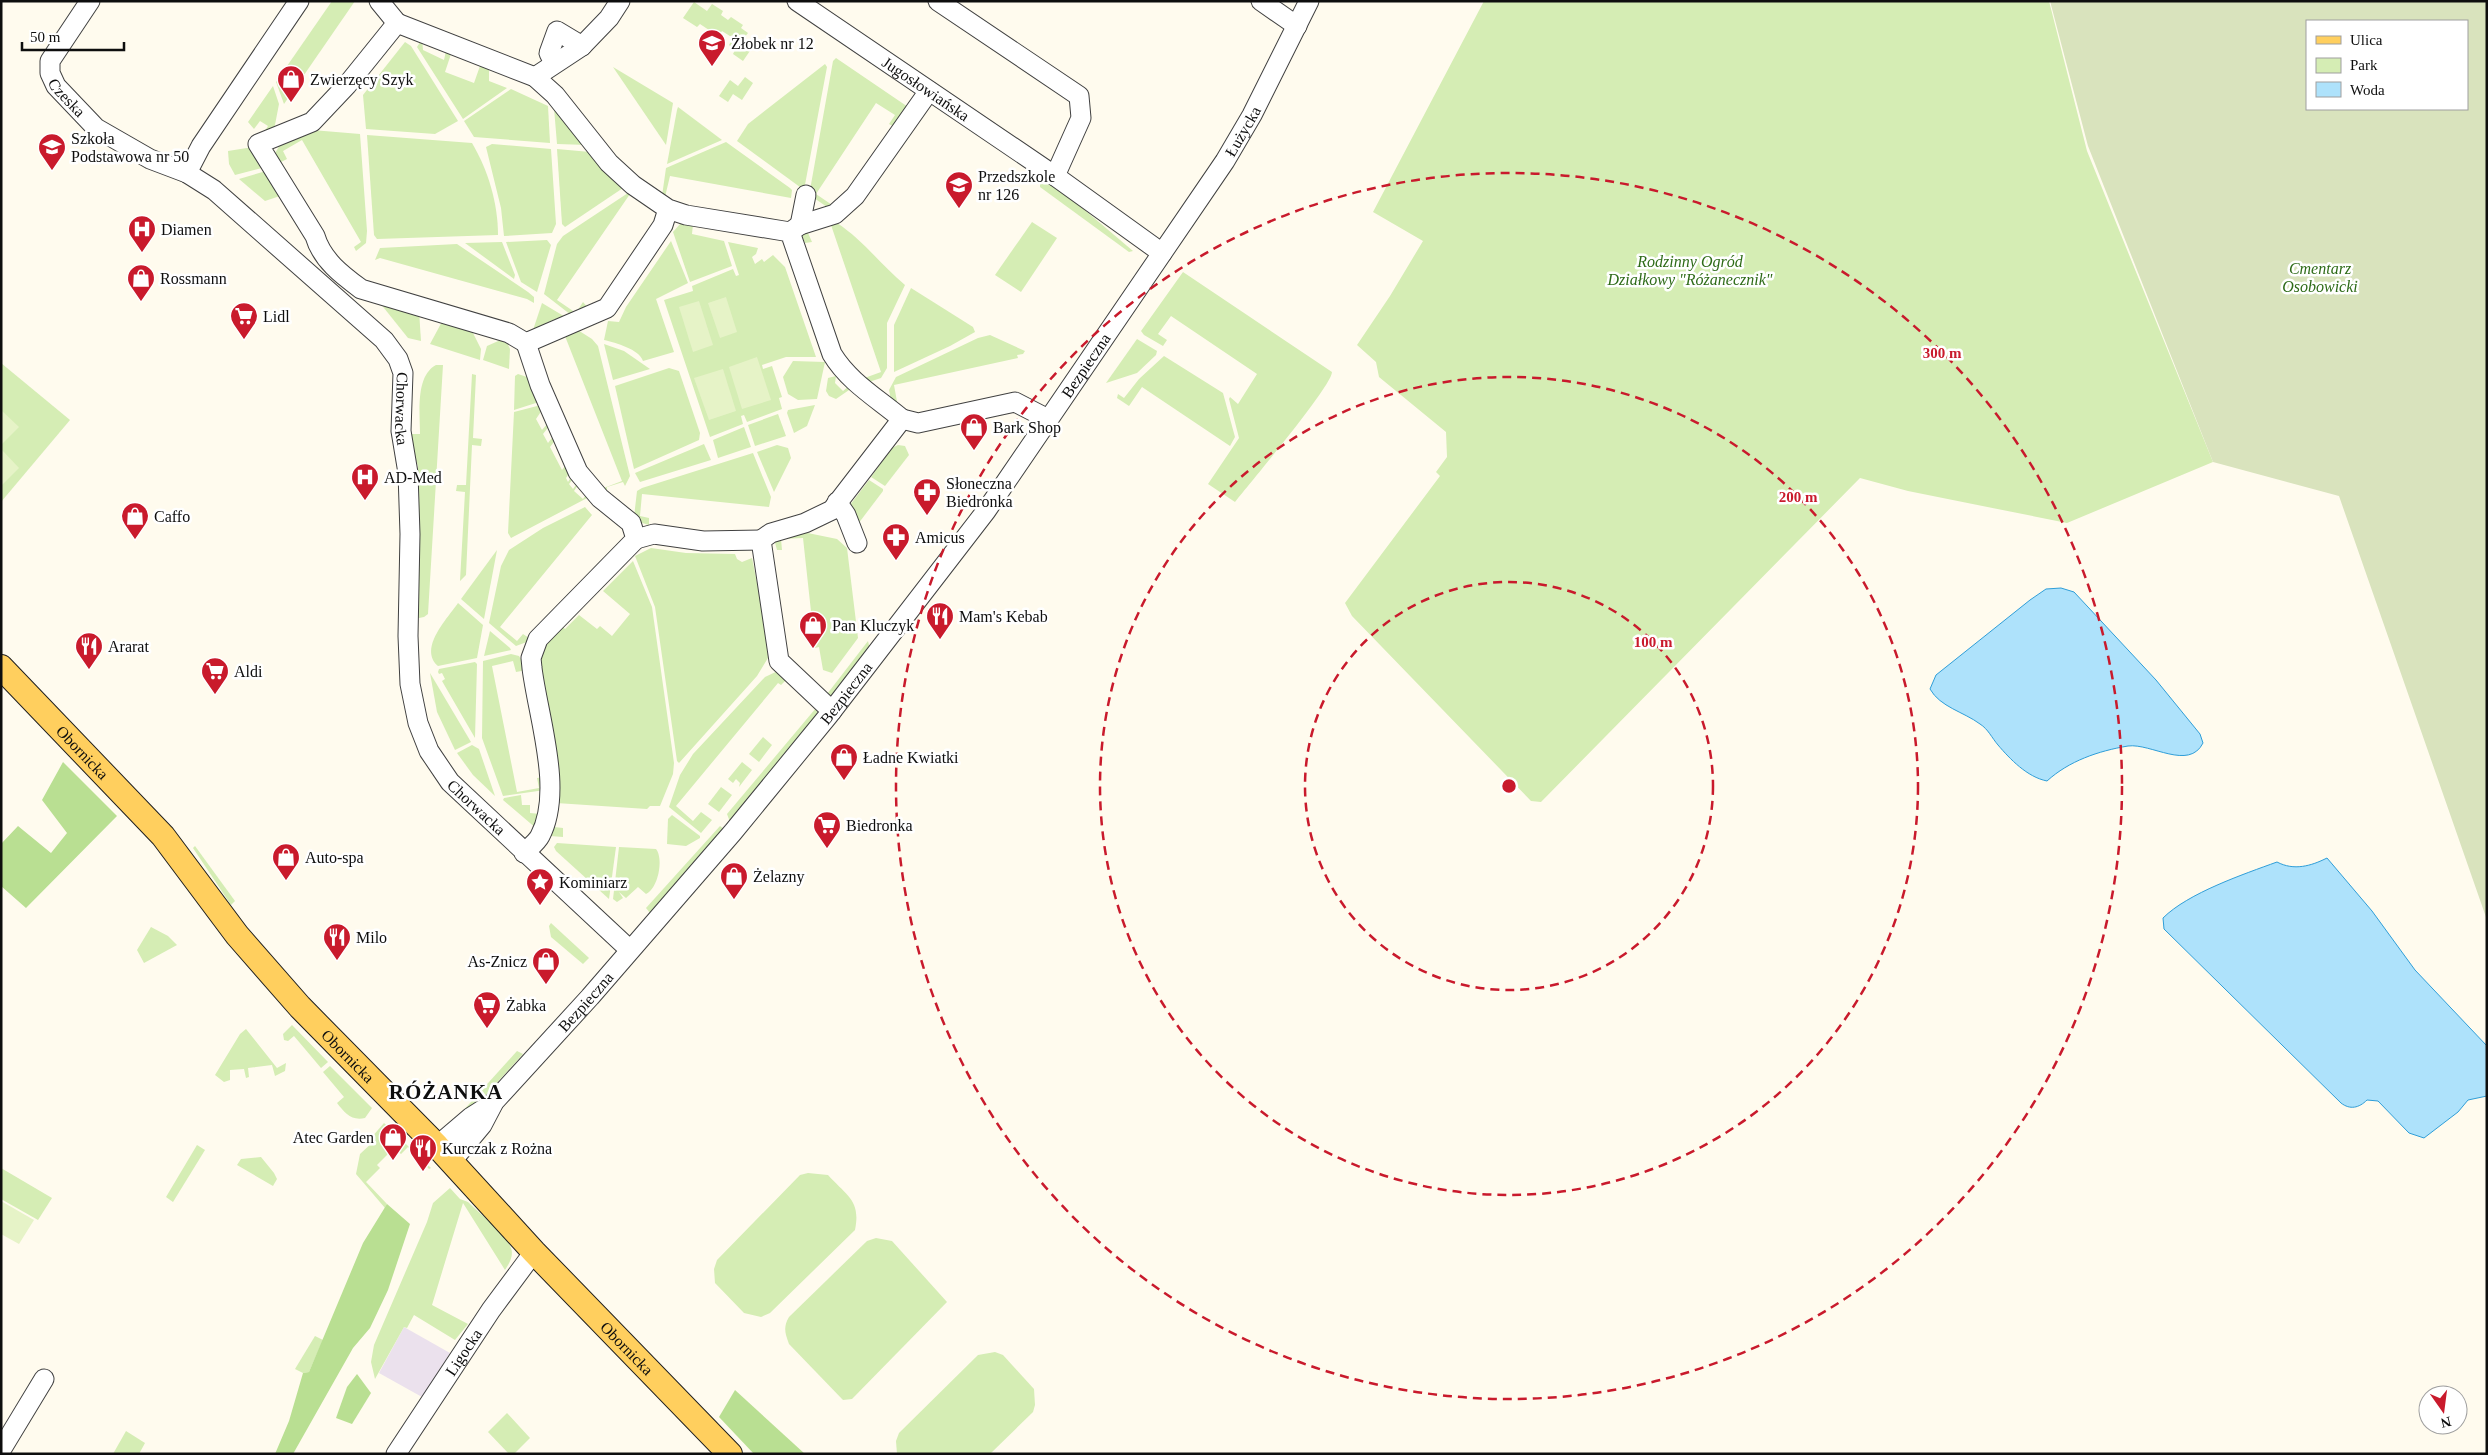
<svg xmlns="http://www.w3.org/2000/svg" width="2488" height="1455" viewBox="0 0 2488 1455" font-family="Georgia,serif">
<style>
.industrial{fill:#ebe1ed}
.green{fill:#d5edb4}
.forest{fill:#b9df92}
.cemetery{fill:#d9e3bd;fill-rule:evenodd}
.pitch{fill:#e6f3c7}
.water{fill:#aee2fb;stroke:#2f9ed8}
.lines{fill:none;stroke-linecap:round;stroke-linejoin:round}
.minor-casing{stroke:#414141;stroke-width:21}
.major-casing{stroke:#1f1f1f;stroke-width:26}
.minor{stroke:#fff;stroke-width:19}
.major{stroke:#ffcf5e;stroke-width:24}
.ring{fill:none;stroke:#c91a2c;stroke-width:2.5;stroke-dasharray:9 6}
.labels{text-anchor:middle;stroke-width:5;stroke-linejoin:round;paint-order:stroke}
.poi-label{font-size:16px;fill:#0e0e0e;stroke:#fff;text-anchor:start}
.street-label{font-size:16px;fill:#0e0e0e;stroke:#fff}
.park-label{font-size:16px;font-style:italic;fill:#2e6b18;stroke:#fff}
.district-label{font-size:21px;font-weight:bold;letter-spacing:1px;fill:#0e0e0e;stroke:#fff}
.centre{fill:#c91a2c;stroke:#fff;stroke-width:2.5}
.ring-label{font-size:15px;text-anchor:middle;font-weight:bold;fill:#c91a2c;stroke:#fff;stroke-width:5;stroke-linejoin:round;paint-order:stroke}
</style>
<rect width="100%" height="100%" fill="#fffbee"/>
<path class="industrial" d="M404,1327L450,1353L422,1397L379,1373Z"/>
<g class="green">
<path d="M332,1H355L284,104L276,82Z"/>
<path d="M1484,1H2049L2087,151L2213,462L2067,523L1908,491L1860,478L1541,802L1531,801L1352,616L1345,603L1440,476L1436,472L1447,457L1446,432L1379,377L1376,362L1357,345L1390,296L1423,241L1373,212Z"/>
<path d="M694,2L707,11L712,4L723,11L721,15L728,20L731,17L743,25L741,28L748,33L744,38L754,45L743,61L733,54L735,50L729,45L733,38L722,31L716,40L707,34L709,30L700,24L697,27L683,18Z"/>
<path d="M422,39L423,50L444,60L446,51L451,54L445,72L474,83L480,66L489,68V81L507,88L463,119L417,47Z"/>
<path d="M405,42L411,46L458,121L435,134L366,129L363,95Z"/>
<path d="M836,58L911,109L898,129L889,124L895,115L876,103L816,194L835,207L843,194L848,197L836,207L830,209L814,198L810,190L833,61Z"/>
<path d="M825,64L827,67L804,190L737,141L748,124Z"/>
<path d="M613,67L673,103L666,145Z"/>
<path d="M745,77L753,83L742,100L733,94L728,102L719,96L730,80L738,86Z"/>
<path d="M273,86L279,104L274,130L264,132L268,126L260,121L254,129L248,122Z"/>
<path d="M511,89L548,106L550,143L474,137L464,121Z"/>
<path d="M678,107L722,140L667,164L677,110Z"/>
<path d="M554,108L587,145L557,144Z"/>
<path d="M312,130L360,134L367,231L366,243L356,251L354,247L361,242L302,140L283,151L287,159L277,164L274,155L281,143L282,145Z"/>
<path d="M367,135L472,143C488,170 498,203 498,235L377,239L374,235Z"/>
<path d="M726,142L790,188L792,190L791,198L670,176L665,197L662,196L666,168Z"/>
<path d="M492,144L551,149L556,224L552,233L504,236L501,208L486,147Z"/>
<path d="M253,147L266,167L235,175L229,164L228,151Z"/>
<path d="M557,149L590,152L623,188L565,227L562,224Z"/>
<path d="M266,171L283,195L265,201L239,179Z"/>
<path d="M1040,175L1067,195L1133,251L1129,252L1040,187Z"/>
<path d="M628,193L630,194L557,300L576,313L583,302L589,309L575,318L544,294L557,244L563,236Z"/>
<path d="M1032,222L1057,238L1021,292L995,275Z"/>
<path d="M837,223C863,240 881,265 905,285L887,323V368L881,378L866,383L859,380L881,372L831,225L808,233L812,242L805,243L802,236L804,232Z"/>
<path d="M680,224H693L692,234L724,241L732,266L690,282L673,232Z"/>
<path d="M547,240L551,245L537,292L521,282L506,242Z"/>
<path d="M671,241L688,283L656,299L674,352L643,361C639,349 616,343 604,340L608,321L619,322L626,307Z"/>
<path d="M502,242L515,275L514,279L465,243Z"/>
<path d="M728,242L758,248L756,254L752,257L755,264L762,259L764,262L773,255L785,267L816,357H786L762,365L763,369L772,366L782,397L779,398L782,409L747,422L744,415L741,416L743,424L710,437L664,300L693,291L692,286L733,269L736,276L739,275Z"/>
<path d="M457,244L528,292L534,297V303L527,299L380,258L375,260L380,248Z"/>
<path d="M1183,272L1332,372C1332,386 1249,484 1235,502L1208,484L1239,438L1229,399L1230,397L1238,404L1257,374L1171,316L1158,334L1167,340L1163,346L1144,335L1141,331Z"/>
<path d="M911,288L973,327L975,332L950,346L894,372V325Z"/>
<path d="M376,298L419,311L421,341L408,338Z"/>
<path d="M542,303L567,318L557,325L555,319L546,323L548,328L532,333Z"/>
<path d="M444,318L470,327L481,349L480,360L430,344Z"/>
<path d="M573,327L592,339L598,346L630,476L625,486L623,482L607,487V491L602,493L601,489L622,481L563,331Z"/>
<path d="M990,335L1025,351L1023,354L1017,355L1018,358L894,385L898,407L891,400L889,390L896,377L978,338Z"/>
<path d="M505,338L510,349L509,369L483,360L487,346Z"/>
<path d="M1137,339L1157,351L1156,355L1137,373L1106,383Z"/>
<path d="M604,344L624,351L650,369L613,380Z"/>
<path d="M1164,356L1223,393L1235,437L1230,446L1142,387L1129,406L1117,398L1118,394L1124,398L1139,379Z"/>
<path d="M793,361L825,362L817,399L798,400L788,394L783,377Z"/>
<path d="M1,363L70,420L1,502Z"/>
<path d="M436,365H443L428,614L424,617L414,619L418,466L407,434H420C420,414 415,376 436,365Z"/>
<path d="M669,368L679,371L700,433L699,440L634,469L615,386Z"/>
<path d="M472,374L476,375L473,438L482,439L481,446L472,445L466,575L460,581L465,492L456,491L457,485H466Z"/>
<path d="M518,374L527,377L539,402L514,410L515,376Z"/>
<path d="M836,376L835,383L843,391L850,385L852,388L836,399L829,396L826,391L828,378Z"/>
<path d="M541,405L542,410L536,419L542,430L549,422L550,425L543,434L548,443L555,434L557,438L550,447L562,470L569,461L572,469L566,478L568,482L574,472L576,475L569,484L573,489L579,481L580,482L574,491L583,499L588,492L591,496L511,538L508,533L514,412Z"/>
<path d="M815,405L807,426L794,433L787,413L788,410Z"/>
<path d="M778,414L786,436L755,446L748,425Z"/>
<path d="M744,427L751,447L718,458L713,440Z"/>
<path d="M704,444L711,460L640,482L635,473Z"/>
<path d="M777,445L788,448L791,458L774,492L757,452Z"/>
<path d="M898,445L905,446L909,455L885,486L871,477L892,448Z"/>
<path d="M753,453L771,497L769,507L642,494L640,516L649,518V525L639,522L634,517L637,491L642,488Z"/>
<path d="M869,480L883,489V491L858,524L851,514L850,505Z"/>
<path d="M585,507L592,515L500,627L517,641L523,634L532,640L516,646L489,623L501,566L509,550L543,528Z"/>
<path d="M798,531L837,539L847,548L858,638L832,673L823,670L819,647L815,648L803,538L781,539L782,550H777L774,539Z"/>
<path d="M651,548L686,553L735,554L737,559L742,562L752,558L771,653L757,676L679,763L677,761L655,607L635,556Z"/>
<path d="M497,550L484,619L461,599Z"/>
<path d="M633,561L652,607L674,763L673,774L660,806H650L647,809L556,803L554,827L563,828V837L550,836L538,653L558,622L565,629L579,615L597,629L600,626L612,636L630,614L603,591Z"/>
<path d="M458,603L483,625L477,658L438,666C418,648 448,618 458,603Z"/>
<path d="M490,631L510,648L511,650L484,656Z"/>
<path d="M868,641L870,649L833,700L824,698Z"/>
<path d="M511,654L519,656L527,670L516,672L513,661L492,666L517,792L539,788L537,778L545,777V790L503,796L482,738L483,661Z"/>
<path d="M475,662L477,664L475,738L442,681L445,679L442,673L439,674L438,672L439,669Z"/>
<path d="M782,669L788,678L781,685L778,683L676,806L693,821L701,812L712,820L701,833L669,807L680,775L693,754L765,677Z"/>
<path d="M430,673L471,742L455,750L437,712Z"/>
<path d="M816,708L818,715L730,822L727,814Z"/>
<path d="M763,737L772,745L759,762L749,754Z"/>
<path d="M472,745L479,749L495,796L473,775L457,753Z"/>
<path d="M742,762L752,770L739,787L740,783L736,779L733,783L728,779Z"/>
<path d="M721,787L732,795L719,812L708,804Z"/>
<path d="M521,795L522,805H530V813L541,814L537,829L503,800L504,798Z"/>
<path d="M672,815L700,836V838L686,846L667,844L668,819Z"/>
<path d="M720,826L724,829L703,858L650,913L646,908Z"/>
<path d="M557,843L616,847L609,899L556,851L554,847Z"/>
<path d="M195,846L235,901L231,905L193,848Z"/>
<path d="M619,847L656,849C664,859 658,889 646,894L638,887L626,898L619,892L623,898L617,902L613,899Z"/>
<path d="M551,923L589,958L583,964L551,937L549,926Z"/>
<path d="M151,927L168,936L177,945L144,963L137,950Z"/>
<path d="M292,1025L328,1062L321,1068L294,1036L288,1041L284,1040L283,1034Z"/>
<path d="M246,1029L277,1068L286,1063L285,1071L275,1076L272,1065L248,1068L249,1077L246,1078L244,1069L230,1070V1080L224,1082L215,1075L240,1034Z"/>
<path d="M517,1051L523,1054L465,1118L461,1113Z"/>
<path d="M330,1066L372,1108L365,1118C351,1121 345,1113 337,1103L344,1097L323,1072Z"/>
<path d="M384,1123L431,1168L429,1169L408,1147L401,1154L394,1148L377,1165L380,1168L366,1182L387,1204L385,1208L356,1174L360,1154L374,1141L371,1138Z"/>
<path d="M197,1145L205,1150L173,1202L166,1197Z"/>
<path d="M261,1157L274,1173L277,1179L273,1186L237,1165L241,1159Z"/>
<path d="M1,1168L52,1198L38,1220L1,1199Z"/>
<path d="M808,1173L828,1175C847,1196 861,1200 855,1230L770,1313L761,1317L744,1313L715,1283L714,1269L717,1260L800,1175Z"/>
<path d="M450,1188L460,1199L468,1202C479,1213 507,1235 511,1248C514,1256 509,1264 505,1270L463,1203L432,1305L468,1324L455,1340L414,1315L407,1328L404,1327L375,1379L371,1362L374,1345L427,1222L433,1203Z"/>
<path d="M876,1238L892,1241L947,1302L852,1399L843,1400L789,1344C785,1333 783,1327 789,1317L867,1241Z"/>
<path d="M315,1336L323,1340L309,1372L303,1373L295,1369Z"/>
<path d="M995,1352L1003,1355L1034,1389L1035,1405L1033,1412L990,1454H897L896,1441L899,1433L978,1355Z"/>
<path d="M507,1413L530,1438L514,1454H509L488,1432Z"/>
<path d="M126,1431L145,1443L139,1454H113Z"/>
</g>
<g class="forest">
<path d="M63,762L117,816L26,908L1,886V844L18,826L51,853L67,833L42,800Z"/>
<path d="M387,1204L410,1224L388,1290L370,1328L353,1348L293,1454H275L289,1421L303,1373L309,1372L363,1243Z"/>
<path d="M357,1374L371,1393L352,1424L336,1418L347,1387Z"/>
<path d="M735,1390L805,1454H754L719,1417Z"/>
</g>
<path class="cemetery" d="M2050,1H2487V920L2339,496L2213,462L2088,146ZM2307,21H2467V109H2307Z"/>
<g class="pitch">
<path d="M726,297L737,332L720,338L708,303Z"/>
<path d="M699,301L713,345L693,352L679,307Z"/>
<path d="M757,357L771,400L742,409L729,367Z"/>
<path d="M723,369L736,411L709,420L694,378Z"/>
<path d="M1,410L19,427L1,445Z"/>
<path d="M1,449L19,468L1,486Z"/>
<path d="M1,1201L34,1220L19,1244L1,1234Z"/>
</g>
<g class="water">
<path d="M2061,588L2074,592L2156,680L2200,734L2203,743C2189,771 2151,743 2128,746C2098,751 2069,761 2047,781C2027,777 2010,759 1998,745C1992,738 1988,729 1980,724C1964,712 1940,707 1930,689L1936,675L2030,600L2046,589Z"/>
<path d="M2327,858L2372,911L2415,970L2487,1046V1096L2468,1100L2458,1112L2424,1138L2409,1133L2378,1101L2367,1100C2359,1108 2350,1110 2341,1103L2164,929L2163,918C2188,893 2244,874 2277,862C2294,871 2311,866 2327,858Z"/>
</g>
<g class="lines">
<g class="minor-casing">
<g id="minor">
<path id="s1" d="M90,1L50,61V73L56,86L96,128L150,159L187,173L214,190L384,340L398,359L403,373L401,431L408,473L410,534L408,636L410,684L418,723L429,751L450,782L630,950"/>
<path d="M379,1L397,23"/>
<path id="s2" d="M797,1L1055,176L1162,253"/>
<path d="M938,1L1079,96L1081,118L1055,176"/>
<path d="M1261,1L1297,26"/>
<path d="M554,63L549,53L557,31L582,46"/>
<path d="M535,77L582,46L609,18L620,1"/>
<path d="M187,173L201,146L299,1"/>
<path d="M668,209L633,185L609,163L555,95L535,77L397,23L347,85L312,122L258,144L315,236C322,260 342,275 361,289L509,333L526,343L607,308L663,225L668,209L686,215L790,232L832,354C849,382 877,398 902,419L832,510L805,523L771,533L761,540L779,661L832,711"/>
<path d="M800,225L806,195"/>
<path d="M790,232L800,225L835,214L855,196L929,91"/>
<path d="M902,419L918,423L1015,402L1048,419"/>
<path d="M837,502L846,515L857,543"/>
<path d="M636,539L654,534L703,541L761,540"/>
<path d="M524,853C529,848 537,842 540,836C564,791 538,717 532,668L531,658L538,639L636,539L631,523L600,498L578,472L540,385L526,343"/>
<path id="s3" d="M437,1146L471,1117L493,1103L590,997L733,832L828,716L986,511L1225,161L1252,115L1309,1"/>
<path d="M452,1161L482,1125L493,1104"/>
<path d="M1,1450L44,1379"/>
<path id="s4" d="M396,1454L491,1310L534,1252"/>
</g>
</g>
<g class="major-casing">
<g id="major">
<path id="s5" d="M1,667L163,836L237,935L300,1007L437,1146L534,1252L730,1454"/>
</g>
</g>
<use href="#minor" class="minor"/>
<use href="#major" class="major"/>
</g>
<g class="ring">
<circle cx="1509" cy="786" r="204"/>
<circle cx="1509" cy="786" r="409"/>
<circle cx="1509" cy="786" r="613"/>
</g>
<defs>
<g id="school-pin" transform="scale(1.4375)"><path d="M0 17L-7.5 6A9.5 9.5 0 1 1 7.5 6Z" fill="#c91a2c" stroke="#fff"/><path d="M0-5L7-2L0 1L-7-2ZM-4 1L0 2.5L4 1V4Q0 6-4 4Z" fill="#fff"/></g>
<g id="shop-pin" transform="scale(1.4375)"><path d="M0 17L-7.5 6A9.5 9.5 0 1 1 7.5 6Z" fill="#c91a2c" stroke="#fff"/><path d="M-5-2.5h2.3a2.7 3.5 0 0 1 5.4 0H5L5.5 6h-11ZM-1.5-2.5h3a1.5 2.3 0 0 0-3 0Z" fill="#fff"/></g>
<g id="hospital-pin" transform="scale(1.4375)"><path d="M0 17L-7.5 6A9.5 9.5 0 1 1 7.5 6Z" fill="#c91a2c" stroke="#fff"/><path d="M-5-5h3v3.5h4V-5h3V5h-3V1.5h-4V5h-3Z" fill="#fff"/></g>
<g id="supermarket-pin" transform="scale(1.4375)"><path d="M0 17L-7.5 6A9.5 9.5 0 1 1 7.5 6Z" fill="#c91a2c" stroke="#fff"/><path d="M-6-5.5h2.5l.6 2H6L4.5 2H-2.5L-4.4-4H-6ZM-1.5 3.2a1.3 1.3 0 1 0 .1 0ZM3 3.2a1.3 1.3 0 1 0 .1 0Z" fill="#fff"/></g>
<g id="pharmacy-pin" transform="scale(1.4375)"><path d="M0 17L-7.5 6A9.5 9.5 0 1 1 7.5 6Z" fill="#c91a2c" stroke="#fff"/><path d="M-2-6h4v4h4v4h-4v4h-4v-4h-4v-4h4Z" fill="#fff"/></g>
<g id="restaurant-pin" transform="scale(1.4375)"><path d="M0 17L-7.5 6A9.5 9.5 0 1 1 7.5 6Z" fill="#c91a2c" stroke="#fff"/><path d="M-5-6h1v4h1v-4h1v4h1v-4h1v5L-1.5 .5V6h-2V.5L-5-1ZM5-6V6H3V1.5H1.5Q1.5-4 5-6Z" fill="#fff"/></g>
<g id="sight-pin" transform="scale(1.4375)"><path d="M0 17L-7.5 6A9.5 9.5 0 1 1 7.5 6Z" fill="#c91a2c" stroke="#fff"/><path d="M0-6L1.8-2.2L6-1.7L2.9 1.2L3.7 5.4L0 3.3L-3.7 5.4L-2.9 1.2L-6-1.7L-1.8-2.2Z" fill="#fff"/></g>
</defs>
<g fill-rule="evenodd">
<use href="#school-pin" x="712" y="43"/>
<use href="#shop-pin" x="291" y="79"/>
<use href="#school-pin" x="52" y="147"/>
<use href="#school-pin" x="959" y="185"/>
<use href="#hospital-pin" x="142" y="229"/>
<use href="#shop-pin" x="141" y="278"/>
<use href="#supermarket-pin" x="244" y="316"/>
<use href="#shop-pin" x="974" y="427"/>
<use href="#hospital-pin" x="365" y="477"/>
<use href="#pharmacy-pin" x="927" y="492"/>
<use href="#shop-pin" x="135" y="516"/>
<use href="#pharmacy-pin" x="896" y="537"/>
<use href="#restaurant-pin" x="940" y="616"/>
<use href="#shop-pin" x="813" y="625"/>
<use href="#restaurant-pin" x="89" y="646"/>
<use href="#supermarket-pin" x="215" y="671"/>
<use href="#shop-pin" x="844" y="757"/>
<use href="#supermarket-pin" x="827" y="825"/>
<use href="#shop-pin" x="286" y="857"/>
<use href="#shop-pin" x="734" y="876"/>
<use href="#sight-pin" x="540" y="882"/>
<use href="#restaurant-pin" x="337" y="937"/>
<use href="#shop-pin" x="546" y="961"/>
<use href="#supermarket-pin" x="487" y="1005"/>
<use href="#shop-pin" x="393" y="1137"/>
<use href="#restaurant-pin" x="423" y="1148"/>
</g>
<g class="labels">
<g class="poi-label">
<text x="731" y="49">Żłobek nr 12</text>
<text x="310" y="85">Zwierzęcy Szyk</text>
<text x="71" y="144">Szkoła<tspan x="71" dy="18">Podstawowa nr 50</tspan></text>
<text x="978" y="182">Przedszkole<tspan x="978" dy="18">nr 126</tspan></text>
<text x="161" y="235">Diamen</text>
<text x="160" y="284">Rossmann</text>
<text x="263" y="322">Lidl</text>
<text x="993" y="433">Bark Shop</text>
<text x="384" y="483">AD-Med</text>
<text x="946" y="489">Słoneczna<tspan x="946" dy="18">Biedronka</tspan></text>
<text x="154" y="522">Caffo</text>
<text x="915" y="543">Amicus</text>
<text x="959" y="622">Mam's Kebab</text>
<text x="832" y="631">Pan Kluczyk</text>
<text x="108" y="652">Ararat</text>
<text x="234" y="677">Aldi</text>
<text x="863" y="763">Ładne Kwiatki</text>
<text x="846" y="831">Biedronka</text>
<text x="305" y="863">Auto-spa</text>
<text x="753" y="882">Żelazny</text>
<text x="559" y="888">Kominiarz</text>
<text x="356" y="943">Milo</text>
<text x="527" y="967" text-anchor="end">As-Znicz</text>
<text x="506" y="1011">Żabka</text>
<text x="374" y="1143" text-anchor="end">Atec Garden</text>
<text x="442" y="1154">Kurczak z Rożna</text>
</g>
<g class="street-label">
<text dy="6" stroke="none"><textPath href="#s2" startOffset="156">Jugosłowiańska</textPath></text>
<text dy="6" stroke="none"><textPath href="#s1" startOffset="114">Czeska</textPath></text>
<text dy="6" stroke="none"><textPath href="#s3" startOffset="1300">Łużycka</textPath></text>
<text dy="6" stroke="none"><textPath href="#s3" startOffset="1018">Bezpieczna</textPath></text>
<text dy="6" stroke="none"><textPath href="#s1" startOffset="591">Chorwacka</textPath></text>
<text dy="6" stroke="none"><textPath href="#s3" startOffset="612">Bezpieczna</textPath></text>
<text dy="6" stroke="none"><textPath href="#s5" startOffset="118">Obornicka</textPath></text>
<text dy="6" stroke="none"><textPath href="#s1" startOffset="1011">Chorwacka</textPath></text>
<text dy="6" stroke="none"><textPath href="#s3" startOffset="208">Bezpieczna</textPath></text>
<text dy="6" stroke="none"><textPath href="#s5" startOffset="522">Obornicka</textPath></text>
<text dy="6" stroke="none"><textPath href="#s5" startOffset="926">Obornicka</textPath></text>
<text dy="6" stroke="none"><textPath href="#s4" startOffset="122">Ligocka</textPath></text>
</g>
<g class="park-label">
<text x="1690" y="267">Rodzinny Ogród<tspan x="1690" dy="18">Działkowy "Różanecznik"</tspan></text>
<text x="2320" y="274">Cmentarz<tspan x="2320" dy="18">Osobowicki</tspan></text>
</g>
<g class="district-label">
<text x="446" y="1099">RÓŻANKA</text>
</g>
</g>
<circle cx="1509" cy="786" r="8" class="centre"/>
<g class="ring-label">
<text x="1942" y="358">300 m</text>
<text x="1798" y="502">200 m</text>
<text x="1653" y="647">100 m</text>
</g>
<rect width="2488" height="1455" fill="none" stroke="#0e0e0e" stroke-width="5"/>
<rect x="2306" y="20" width="162" height="90" fill="#ffffff" stroke="#9f9f9f"/>
<rect x="2316" y="36" width="25" height="8" fill="#ffcf5e" stroke="#9f9f9f"/>
<text x="2350" y="45" font-size="15" fill="#0e0e0e">Ulica</text>
<rect x="2316" y="58" width="25" height="15" fill="#d5edb4" stroke="#9f9f9f"/>
<text x="2350" y="70" font-size="15" fill="#0e0e0e">Park</text>
<rect x="2316" y="82" width="25" height="15" fill="#aee2fb" stroke="#9f9f9f"/>
<text x="2350" y="95" font-size="15" fill="#0e0e0e">Woda</text>
<g transform="translate(2443 1410) rotate(166)"><circle r="24" fill="#ffffff" stroke="#9f9f9f"/>
<path d="M0-4L9 19L0 12L-9 19Z" fill="#c91a2c"/>
<text y="-8" font-size="14" font-weight="bold" text-anchor="middle" fill="#0e0e0e">N</text>
</g>
<path d="M22 42v8h102v-8" fill="none" stroke="#0e0e0e" stroke-width="2.5"/>
<text x="30" y="42" font-size="15" fill="#0e0e0e" stroke="#ffffff" stroke-width="4" paint-order="stroke">50 m</text>
</svg>
